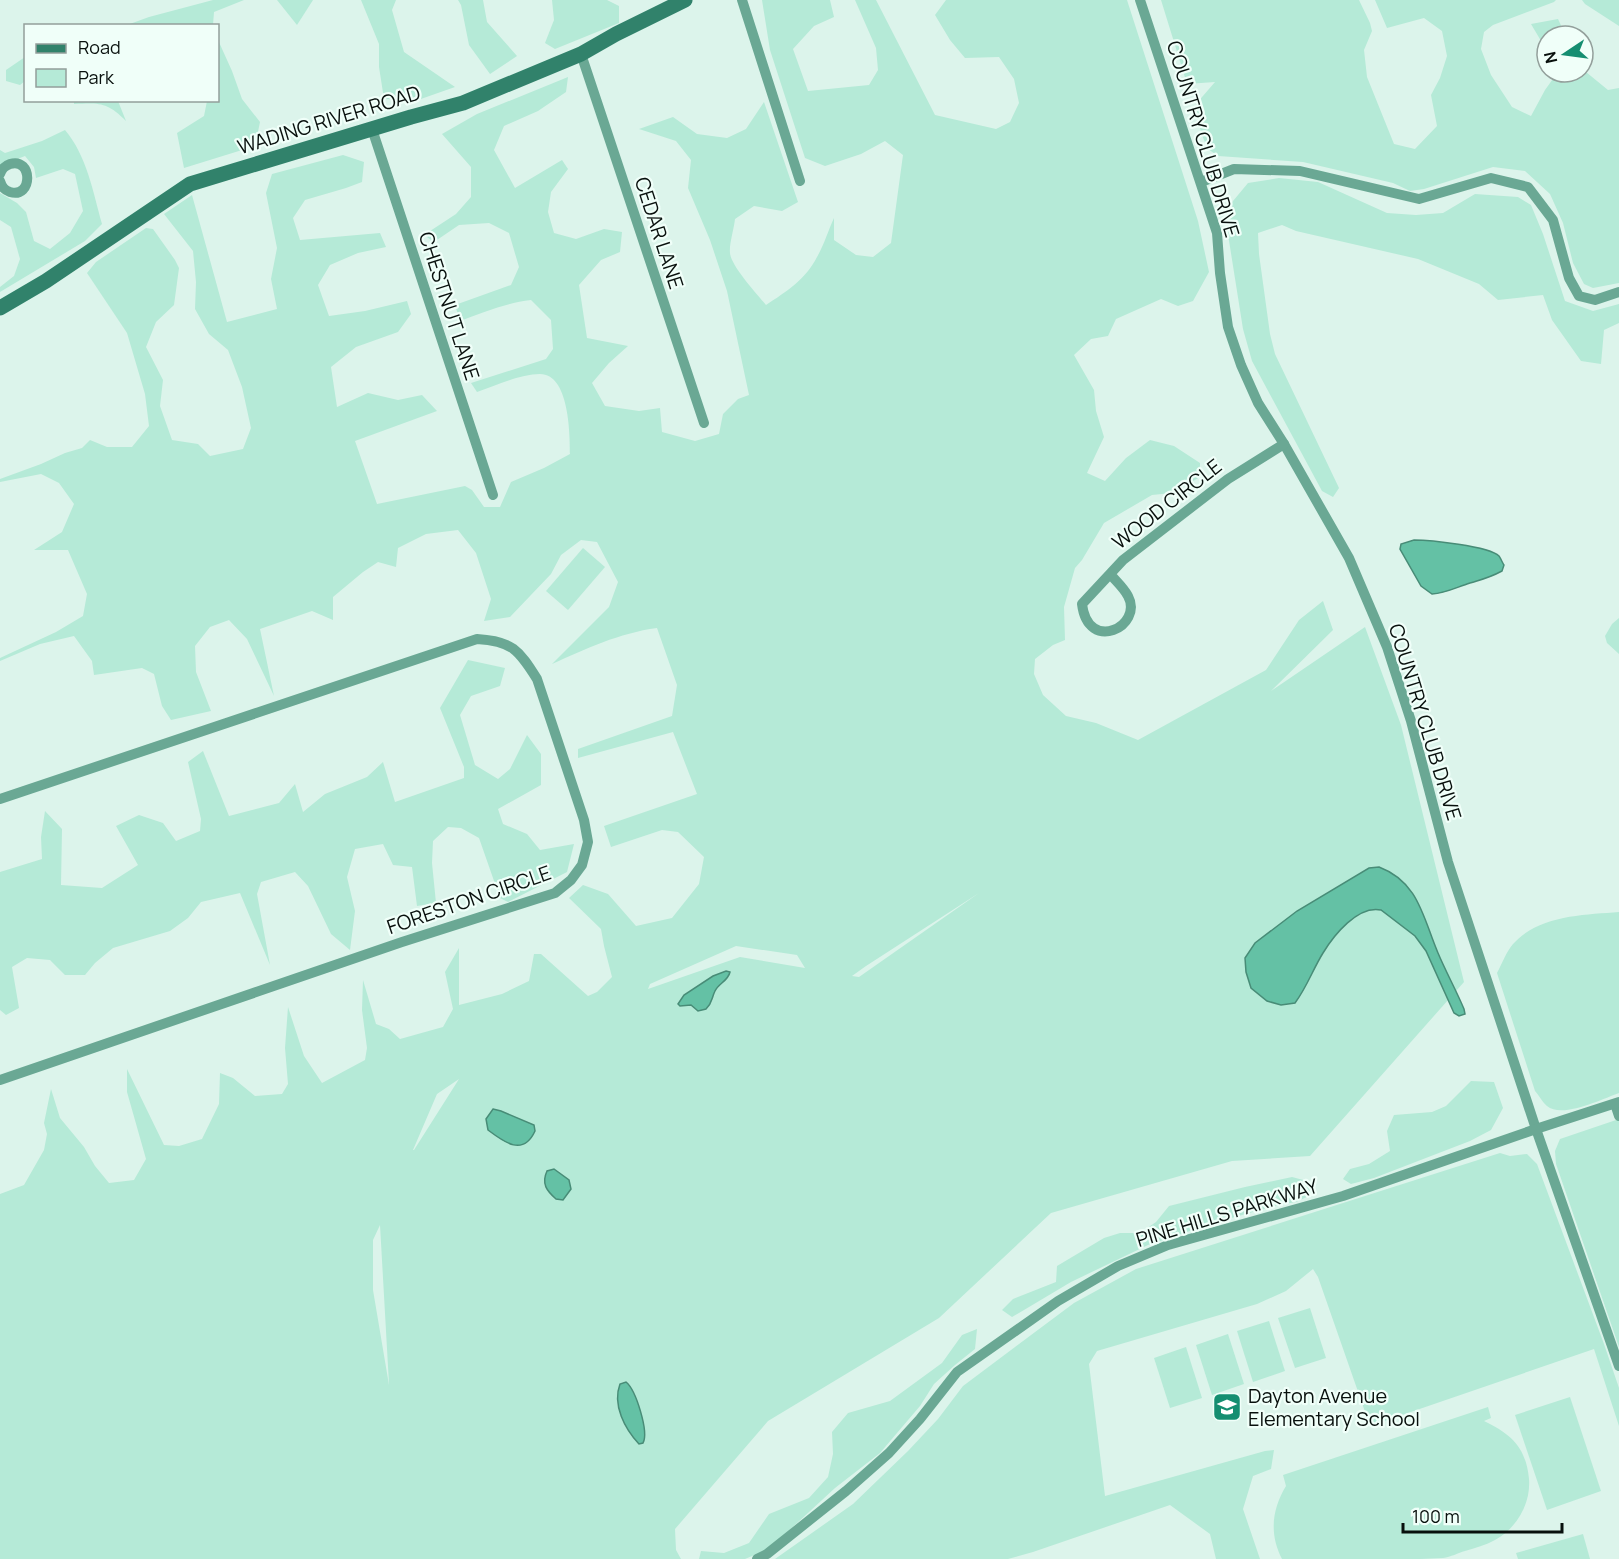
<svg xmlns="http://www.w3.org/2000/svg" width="1619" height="1559" viewBox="0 0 1619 1559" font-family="Manrope,sans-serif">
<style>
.green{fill:#b5ead7;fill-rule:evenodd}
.water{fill:#64c1a5;stroke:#488c77;stroke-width:1.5}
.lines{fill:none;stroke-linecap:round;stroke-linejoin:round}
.minor{stroke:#6aa894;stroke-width:10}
.secondary{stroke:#31826b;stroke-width:15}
.labels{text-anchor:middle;stroke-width:4.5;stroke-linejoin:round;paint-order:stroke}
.street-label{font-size:20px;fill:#08100d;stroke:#f0fff9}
.poi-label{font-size:20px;fill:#08100d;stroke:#f0fff9;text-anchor:start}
</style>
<rect width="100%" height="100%" fill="#dcf4eb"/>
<g class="green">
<path d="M213,0H244L214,12L213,25H127L149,17Z"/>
<path d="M277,0H313L297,25Z"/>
<path d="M361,0H396L392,10L404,52L455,87L418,100L384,99L379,67V44Z"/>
<path d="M458,0H483L487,22L517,56L490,74L469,45L461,5Z"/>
<path d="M552,0H607L619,6V23L555,49L545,43L554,20Z"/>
<path d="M762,0H830L834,17L814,26L793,49L808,91L869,85L878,70L876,48L855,0H876L935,115L996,129L1010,122L1019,103L1014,79L999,57L965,58L950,40L935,15L946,0H1127L1198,221L1209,272L1193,301L1178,306L1161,299L1116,319L1108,336L1091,339L1074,355L1094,390L1096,411L1104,437L1087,473L1105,481L1126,458L1150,440L1174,446L1200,463V477L1172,493L1152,495L1104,523L1082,560L1075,568L1064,607L1065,640L1053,645L1035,659L1034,674L1043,695L1066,716L1096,723L1138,740L1266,670L1299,620L1323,601L1333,630L1271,691L1365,627L1401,725L1464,982L1310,1156L1232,1161L1051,1213L939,1318L768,1421L675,1529L676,1550L681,1559H0V1194L24,1185L44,1150L47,1134L44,1123L51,1089L60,1118L84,1147L95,1166L109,1183L134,1180L146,1159L127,1092V1069L164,1145L179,1146L202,1139L219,1104L220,1073L233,1078L255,1096L282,1094L288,1084L285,1048L288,1007L304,1056L322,1083L365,1060L367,1048L362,1010L363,980L376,1024L389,1029L400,1039L443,1027L453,1009L445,972L459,948V1005L502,994L529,981L534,954H541L588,996L597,992L612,977L604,946L601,929L569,898L583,885L608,894L636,926L672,918L699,884L704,857L678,832L662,830L611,847L604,826L697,794L673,732L578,758V749L672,716L677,685L657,628C619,633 586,649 552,664L609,607L618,582L597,542L581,540L561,555L551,574L510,617L484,621L491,599L476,553L458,530L426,534L398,548L396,567L378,562L363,572L333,597V620L312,611L260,629L274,696L247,639L229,620L210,627L195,646L196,672L211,711L171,720L162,706L154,674L142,668L94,675L92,661L74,636L40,644L0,661V658L56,632L83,616L87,594L68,550H34L62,532L74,504L59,483L41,474L0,482V479L41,464L65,453L82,448L90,440L107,447H132L149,426L145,394L127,333L87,273L96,262L146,228L153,229L175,260L179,268L174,305L156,322L146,347L163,380L160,406L172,440L198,444L210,456L243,449L251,428L242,387L228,350L209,334L195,309L196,282L193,251L164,214L192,195L227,322L277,309L271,279L277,248L266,193L272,174L343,155L364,162L362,182L346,188L305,200L293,218L300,240L380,233L386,247L358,253L330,265L318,285L329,316L365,311L407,301L411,314L398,332L356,347L331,367L337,407L368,393L398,400L422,395L437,411L355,441L377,504L465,486L472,490L484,507H500L511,482L544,468L570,454C570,433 569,374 540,374C520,374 495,386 477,392L471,383L546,359L553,349L551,320L531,300C506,303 484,312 460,321L455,305L511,285L519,267L509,233L489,223L459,225L434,242L424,235L456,214L471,197V167L442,134L477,114L568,77L566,92L538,111L504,126L494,150L515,188L562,160L568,169L551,192L548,212L554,233L576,239L604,229L622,232L620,252L601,260L579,285L587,338L628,346L609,363L592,383L605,406L639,411L660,408L662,432L695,441L719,434L723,414L738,399L749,395L727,291L710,240L688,188L691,160L676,141L639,129L673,117L697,134L727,138L746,129L764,102L798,202L782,211L754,206L735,219C734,229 729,244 730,253C731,266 757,294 766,305C786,292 806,279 817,257C824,245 828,231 834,218V240L856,255L873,257L891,243L903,155L885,141L861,154L825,166L805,158L770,50ZM979,893L859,977L852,976L866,966ZM736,946L797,955L805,968L740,957L648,989L650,984ZM459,1079L414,1150H413L437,1094ZM380,1225L389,1384V1385L373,1290V1240Z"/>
<path d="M1161,0H1359L1370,23L1372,31L1364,50L1367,77L1394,144L1415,149L1437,126L1431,95L1440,78L1447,56L1442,31L1424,18L1387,28L1375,0H1556L1554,2L1493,25L1484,32L1481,49L1491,75L1512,107L1531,116L1545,90L1555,76V72H1583V67L1586,72L1608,90L1619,88V283L1593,288L1584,284L1573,263L1563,223L1550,194L1525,171L1493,167L1424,189L1410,191L1393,183L1303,162L1218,156L1208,149L1201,133L1196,104L1215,82L1187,84Z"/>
<path d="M1582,0H1619V26L1585,4Z"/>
<path d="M1558,19L1566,36H1547V51L1531,24Z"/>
<path d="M218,40L232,71L242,99L260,122L255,146L184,168L177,133L204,116L207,101L218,100Z"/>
<path d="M25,57V81L20,85L6,81V70Z"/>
<path d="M74,101H118L126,121C107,102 100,103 74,104Z"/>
<path d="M65,130C87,156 93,192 102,224L85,241L0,292V287L14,276L20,259L11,227L0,220V193L17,203L26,212L34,241L50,249L70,233L83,211L75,174L63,169L36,178L34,167L25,156L0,166V150L5,153L42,141Z"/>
<path d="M1279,178L1318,182L1387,213L1416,215L1443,213L1475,194L1518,197L1531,205L1543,234L1565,301L1593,311L1619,304V323L1604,330L1601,364L1581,361L1552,320L1543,295L1498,300L1479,284L1418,259L1296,231L1282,225L1258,233L1259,254L1270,334L1275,354L1339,488L1333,497L1322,491L1252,361L1243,329L1227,228L1228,207L1248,183Z"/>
<path d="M583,548L605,567L568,610L546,591Z"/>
<path d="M1619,618V654L1607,643L1605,636L1612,624Z"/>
<path d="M468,660L505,668L500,686L471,696L460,715L475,765L498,779L510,769L527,735L541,754V785L498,809L503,824L527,834L540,850L574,844L567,872L508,902L500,898L479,838L461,828L448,827L433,841L432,863L436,903L417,906L412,867L393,865L383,844L355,849L347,877L355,911L350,950L331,934L308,886L295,872L261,882L257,894L270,965L240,893L201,902L188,918L170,931L113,948L95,963L85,975H65L50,960L27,958L12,967L19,1008L6,1015L0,1010V872L42,859L41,837L45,811L62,829L61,885L102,888L138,865L116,826L139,815L163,823L176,841L200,831L201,819L188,762L203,751L229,816L279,803L295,784L303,812L325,794L367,777L383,762L395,802L464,778V767L440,708Z"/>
<path d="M1619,912V1093C1602,1099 1562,1119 1547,1106C1542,1102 1539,1095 1535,1091L1497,973C1502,964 1506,952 1513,944C1539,915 1583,915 1619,912Z"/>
<path d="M1471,1081L1494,1082L1503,1108L1491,1130L1470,1141L1374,1178L1351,1184L1343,1179L1350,1169L1369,1164L1390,1151L1387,1131L1394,1115L1432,1112L1446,1106Z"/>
<path d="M1619,1119V1347L1556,1164L1555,1151L1560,1139Z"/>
<path d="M1500,1153L1510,1156L1527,1154L1537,1164L1604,1344L1619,1388V1426L1594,1349L1370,1426L1318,1277L1313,1269L1286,1291L1257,1304L1097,1351L1089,1364L1105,1496L1265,1451L1274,1450L1271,1469L1253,1476L1243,1509L1260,1559H1216L1210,1534L1170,1505L1033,1552L1008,1559H775L853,1504L908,1451L938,1419L963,1386L1074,1303L1136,1269Z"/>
<path d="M1292,1177L1307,1181L1311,1195L1296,1202L1278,1205L1217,1222L1148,1245L1071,1282L1012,1317L1002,1310L1013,1299L1056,1282L1057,1266L1104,1238L1120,1233H1140L1156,1222L1169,1206L1245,1187Z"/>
<path d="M1310,1308L1326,1358L1295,1368L1278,1318Z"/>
<path d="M1269,1321L1285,1371L1253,1382L1237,1331Z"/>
<path d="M977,1329L975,1349L955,1365L934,1384L920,1406L880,1453L835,1488L769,1549L745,1559H699L701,1551L724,1553L749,1543L769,1514L809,1498L828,1477L833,1454L832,1432L848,1413L890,1401L942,1363L962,1335Z"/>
<path d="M1228,1334L1244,1384L1212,1395L1196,1345Z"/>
<path d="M1186,1347L1202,1398L1170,1408L1154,1358Z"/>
<path d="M1570,1397L1601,1491L1547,1510L1515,1415Z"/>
<path d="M1488,1407L1491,1418L1484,1421C1511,1434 1526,1447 1529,1479C1531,1503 1517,1528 1495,1540C1486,1545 1475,1548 1465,1551C1458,1553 1451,1557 1443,1558C1429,1559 1412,1559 1397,1559C1359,1559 1321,1559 1282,1559C1269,1534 1272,1509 1286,1486L1283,1475Z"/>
<path d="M1583,1534L1590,1559H1518L1516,1553Z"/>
</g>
<g class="water">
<path d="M1414,540C1429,540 1489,546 1499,556C1500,557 1503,564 1504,565L1502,571C1489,578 1483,579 1470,583C1457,587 1446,593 1432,594L1421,586L1400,549L1401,544Z"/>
<path d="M1379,867C1419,882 1423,918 1438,953C1446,972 1456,990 1464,1009L1465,1014L1459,1016L1454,1013L1426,951L1415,936L1381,910C1358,905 1334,935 1323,953C1313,969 1307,987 1295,1003L1281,1005L1267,1001L1251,988L1246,972L1245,958L1255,943L1297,911L1369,868Z"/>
<path d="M726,971L730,972C728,981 719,983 715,991C711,999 713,1002 706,1009L698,1011L691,1005L680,1006L678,1004L684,995L713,976Z"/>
<path d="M493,1109L501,1111L534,1125L535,1131C523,1157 504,1142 488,1130L486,1119Z"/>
<path d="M554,1169L569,1180L571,1189L563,1200L556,1199C547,1191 541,1184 547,1171Z"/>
<path d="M626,1382C636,1390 649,1432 643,1443L639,1444C625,1429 612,1405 620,1384Z"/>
</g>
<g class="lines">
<g class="minor">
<path d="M742,0L800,181"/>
<path d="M1140,0L1217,233L1220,273L1228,327L1241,365L1258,403L1284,444L1349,558L1387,647L1411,721L1448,862L1536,1129L1619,1366"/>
<path d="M581,54L704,423"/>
<path d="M372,129L493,495"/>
<path d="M0,174C2,169 4,166 10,164C33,157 33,199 10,192C4,190 2,187 0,181"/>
<path d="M1201,182L1234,169L1300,171L1419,199L1491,178L1528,187L1553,220L1569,278L1579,296L1595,300L1619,292"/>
<path d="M1110,574C1116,581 1124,588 1128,596C1144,626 1088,654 1082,604L1123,560L1228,479L1284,444"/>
<path d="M0,799L477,639C512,641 519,650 537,679L584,820L588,842L582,865L571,880L555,893L402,942L0,1080"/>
<path d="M1615,1104L1619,1116"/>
<path d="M757,1559L767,1554L846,1491L889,1453L920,1419L957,1372L1058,1301L1118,1266L1168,1245L1343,1196L1536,1129L1619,1102"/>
</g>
<path class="secondary" d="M0,308L46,281L190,184L411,117L463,103L581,54L616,34L685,0"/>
</g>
<defs>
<g id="school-square" transform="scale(1.5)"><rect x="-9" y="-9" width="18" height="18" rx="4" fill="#158e71" stroke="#f0fff9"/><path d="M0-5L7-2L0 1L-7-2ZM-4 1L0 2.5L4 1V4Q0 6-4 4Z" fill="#fff"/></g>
</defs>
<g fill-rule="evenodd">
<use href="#school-square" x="1227" y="1407"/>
</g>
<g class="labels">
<g class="street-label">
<text transform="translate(329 120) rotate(-17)" y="7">WADING RIVER ROAD</text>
<text transform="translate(1203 139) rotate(73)" y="7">COUNTRY CLUB DRIVE</text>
<text transform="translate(659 233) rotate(72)" y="7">CEDAR LANE</text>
<text transform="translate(449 306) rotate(72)" y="7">CHESTNUT LANE</text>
<text transform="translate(1167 504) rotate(-38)" y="7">WOOD CIRCLE</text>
<text transform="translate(1425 722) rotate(73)" y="7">COUNTRY CLUB DRIVE</text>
<text transform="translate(469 900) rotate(-19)" y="7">FORESTON CIRCLE</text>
<text transform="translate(1227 1213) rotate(-17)" y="7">PINE HILLS PARKWAY</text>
</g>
<g class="poi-label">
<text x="1248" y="1403">Dayton Avenue<tspan x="1248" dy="23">Elementary School</tspan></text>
</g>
</g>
<rect x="24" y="24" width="195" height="78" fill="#f0fff9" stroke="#939f9b" stroke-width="1.5"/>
<rect x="36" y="44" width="30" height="9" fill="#31826b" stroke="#939f9b" stroke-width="1.5"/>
<text x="78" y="54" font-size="18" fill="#08100d">Road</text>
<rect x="36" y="69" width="30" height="18" fill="#b5ead7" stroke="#939f9b" stroke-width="1.5"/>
<text x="78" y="84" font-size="18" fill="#08100d">Park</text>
<g transform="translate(1565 54) rotate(257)"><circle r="28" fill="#f0fff9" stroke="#939f9b" stroke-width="1.5"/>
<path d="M0-4.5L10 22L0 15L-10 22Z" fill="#158e71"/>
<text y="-9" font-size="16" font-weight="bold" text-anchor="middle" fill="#08100d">N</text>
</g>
<path d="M1403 1523v9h159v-9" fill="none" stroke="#08100d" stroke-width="3"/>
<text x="1412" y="1523" font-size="18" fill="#08100d" stroke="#f0fff9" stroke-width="4.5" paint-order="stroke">100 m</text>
</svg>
